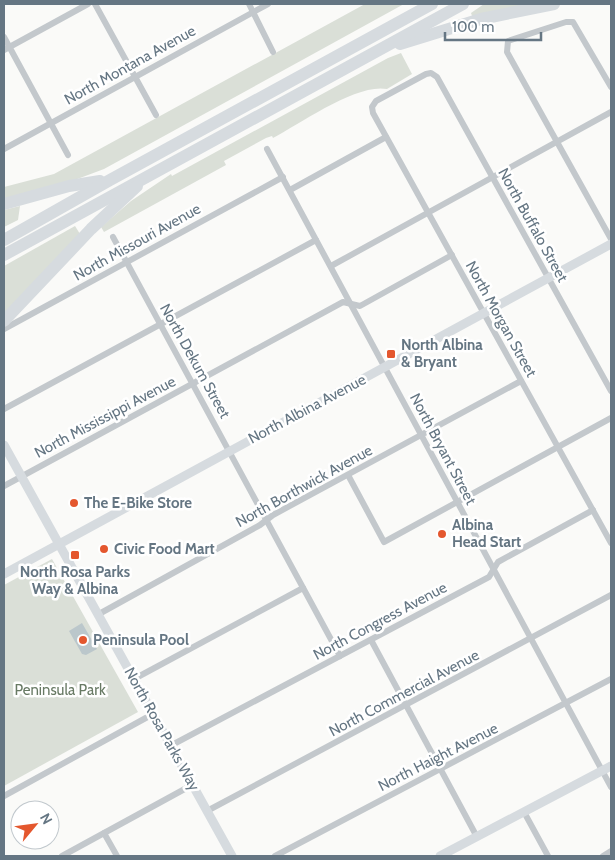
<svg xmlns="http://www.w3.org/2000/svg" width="615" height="860" viewBox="0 0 615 860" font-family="Cabin,sans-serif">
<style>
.green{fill:#dadfd7}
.water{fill:#bbc7cb}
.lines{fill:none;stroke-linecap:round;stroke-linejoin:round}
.street{stroke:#c3c8cc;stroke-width:6}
.secondary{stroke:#d6dbdf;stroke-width:9}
.highway{stroke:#d6dbdf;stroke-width:12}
.poi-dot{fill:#e4572e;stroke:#fff;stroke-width:2}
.labels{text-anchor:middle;stroke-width:5;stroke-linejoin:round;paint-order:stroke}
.street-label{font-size:15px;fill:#657683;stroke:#fff}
.poi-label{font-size:15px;font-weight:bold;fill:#657683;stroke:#fff;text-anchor:start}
.park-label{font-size:15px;fill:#687a64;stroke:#fff}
</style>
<rect width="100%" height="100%" fill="#fafaf8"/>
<g class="green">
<path d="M365,4H404L104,169L64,184L4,199V187L54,174Z"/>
<path d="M484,4H534L472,16L471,13Z"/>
<path d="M401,53L412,74L387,89C357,83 301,123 273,138L272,136L266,138L224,161L226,165L104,232L101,227L131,201L171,174L172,176L388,58Z"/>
<path d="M20,206L18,220L4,227V210Z"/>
<path d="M75,226L80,234L4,315V266Z"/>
<path d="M52,559L138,712L4,786V585Z"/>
</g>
<path class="water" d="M82,623L97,649L86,655L82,654L69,631Z"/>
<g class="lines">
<g class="street">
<path d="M95,4L156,115"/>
<path d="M249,4L273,52"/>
<path d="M4,37L68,155"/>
<path d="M4,50L88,4"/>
<path d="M611,87L573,22H566L508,41L507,52L611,239"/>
<path d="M4,149L268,4"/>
<path d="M267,149L611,787"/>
<path d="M290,190L386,137"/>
<path d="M113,237L340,656"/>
<path d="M331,266L611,112"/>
<path d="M4,329L283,177"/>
<path d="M611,391L437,77L431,73L426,74L376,101L372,107L373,113L611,543"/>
<path d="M4,409L316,240"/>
<path d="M348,475L384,542L611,418"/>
<path d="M4,486L343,302L360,306L452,255"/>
<path d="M99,614L260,525L273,515L521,381"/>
<path d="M371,640L477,837"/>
<path d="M134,679L303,588"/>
<path d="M170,746L489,577L498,562L593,510"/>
<path d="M4,796L153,714"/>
<path d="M207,811L611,595"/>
<path d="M524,812L548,856"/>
<path d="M104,833L117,856"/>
<path d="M62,856L192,785"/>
<path d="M275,856L611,679"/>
<path d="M603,856L611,851"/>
</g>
<g class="secondary">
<path d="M4,445L232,856"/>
<path d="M4,574L611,244"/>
<path d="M440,856L611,766"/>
</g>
<g class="highway">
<path d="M400,44L481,19L554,4"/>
<path d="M4,204L69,186L100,181"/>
<path d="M4,240L110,180L432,4"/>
<path d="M4,255L463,4"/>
<path d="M4,321L91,229L137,186"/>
</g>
</g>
<g class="poi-dot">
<rect x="386" y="349" width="10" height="10" rx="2.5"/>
<circle cx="74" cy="503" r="5"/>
<circle cx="442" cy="534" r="5"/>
<circle cx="104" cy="549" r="5"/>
<rect x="70" y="550" width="10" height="10" rx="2.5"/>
<circle cx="83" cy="640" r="5"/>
</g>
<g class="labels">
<g class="street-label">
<text transform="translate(130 65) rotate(-29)" y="5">North Montana Avenue</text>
<text transform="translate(533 225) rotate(61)" y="5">North Buffalo Street</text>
<text transform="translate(137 242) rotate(-29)" y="5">North Missouri Avenue</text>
<text transform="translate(501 319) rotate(61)" y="5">North Morgan Street</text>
<text transform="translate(195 361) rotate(61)" y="5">North Dekum Street</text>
<text transform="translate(307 409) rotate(-28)" y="5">North Albina Avenue</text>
<text transform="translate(105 417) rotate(-28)" y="5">North Mississippi Avenue</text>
<text transform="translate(443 449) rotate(62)" y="5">North Bryant Street</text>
<text transform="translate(304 486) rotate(-29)" y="5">North Borthwick Avenue</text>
<text transform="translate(380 621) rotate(-28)" y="5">North Congress Avenue</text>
<text transform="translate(404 693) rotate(-28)" y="5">North Commercial Avenue</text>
<text transform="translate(162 729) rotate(61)" y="5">North Rosa Parks Way</text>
<text transform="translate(438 757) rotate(-27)" y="5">North Haight Avenue</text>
</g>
<g class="poi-label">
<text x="401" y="350">North Albina<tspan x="401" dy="17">&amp; Bryant</tspan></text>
<text x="84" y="508">The E-Bike Store</text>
<text x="452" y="530">Albina<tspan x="452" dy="17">Head Start</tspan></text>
<text x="114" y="554">Civic Food Mart</text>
<text x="75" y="577" text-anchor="middle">North Rosa Parks<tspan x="75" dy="17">Way &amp; Albina</tspan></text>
<text x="93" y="645">Peninsula Pool</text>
</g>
<g class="park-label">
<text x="60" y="695">Peninsula Park</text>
</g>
</g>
<rect width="615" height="860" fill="none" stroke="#657683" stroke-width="10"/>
<g transform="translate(35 825) rotate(61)"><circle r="24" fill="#ffffff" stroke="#c1c8cd"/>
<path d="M0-4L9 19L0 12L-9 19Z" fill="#e4572e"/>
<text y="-8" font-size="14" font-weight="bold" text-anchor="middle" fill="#657683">N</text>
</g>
<path d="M445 32v8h96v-8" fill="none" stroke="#657683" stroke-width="2.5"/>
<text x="452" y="32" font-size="15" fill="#657683" stroke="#ffffff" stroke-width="4" paint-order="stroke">100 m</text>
</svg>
